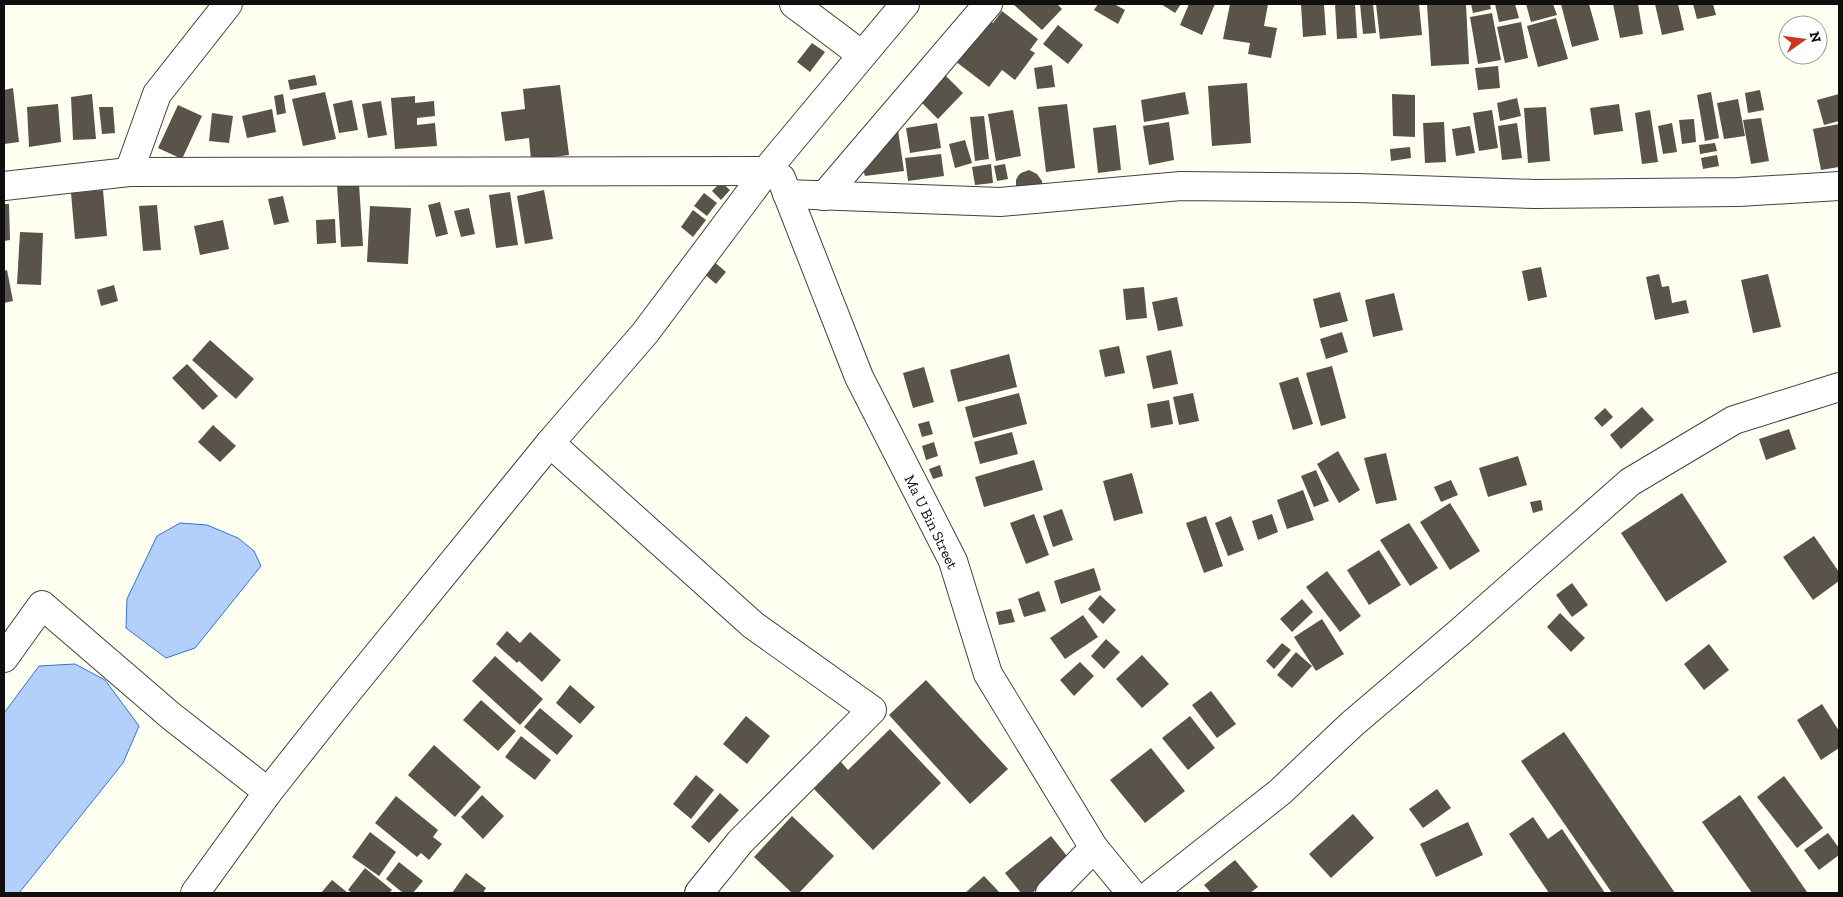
<svg xmlns="http://www.w3.org/2000/svg" width="1843" height="897" viewBox="0 0 1843 897" font-family="'Zilla Slab',serif">
<style>
.water{fill:#b2d0fb;stroke:#3374d7}
.building{fill:#59534a}
.lines{fill:none;stroke-linecap:round;stroke-linejoin:round}
.minor-casing{stroke:#424242;stroke-width:30}
.minor{stroke:#fff;stroke-width:28}
.labels{text-anchor:middle;stroke-width:5;stroke-linejoin:round;paint-order:stroke}
.street-label{font-size:15px;fill:#0f0f0f;stroke:#fff}
</style>
<rect width="100%" height="100%" fill="#fffff1"/>
<g class="water">
<path d="M180,523L207,525L238,538L254,551L261,566L195,648L166,658L126,628L127,599L157,536Z"/>
<path d="M75,664L105,680L139,726L123,763L19,893H4V713L39,666Z"/>
</g>
<g class="building">
<path d="M1013,4H1057L1062,9L1042,30Z"/>
<path d="M1098,4H1114L1125,10L1118,24L1094,10Z"/>
<path d="M1161,4H1181L1175,13Z"/>
<path d="M1189,4H1215L1202,35L1180,25Z"/>
<path d="M1230,4H1268L1264,26L1277,28L1271,58L1248,54L1250,43L1223,39Z"/>
<path d="M1324,4L1326,35L1303,37L1301,5Z"/>
<path d="M1335,4H1355L1357,38L1337,39Z"/>
<path d="M1360,4H1373L1376,33L1363,34Z"/>
<path d="M1376,4H1419L1422,35L1380,39Z"/>
<path d="M1427,4H1466L1469,64L1431,66Z"/>
<path d="M1471,4H1490L1491,9L1473,13Z"/>
<path d="M1495,4H1515L1519,18L1499,22Z"/>
<path d="M1526,4H1553L1557,15L1531,22Z"/>
<path d="M1561,4H1589L1599,40L1572,47Z"/>
<path d="M1613,4H1638L1643,34L1620,38Z"/>
<path d="M1655,4H1678L1684,30L1662,35Z"/>
<path d="M1693,4H1713L1716,15L1697,19Z"/>
<path d="M1002,11L1038,39L1030,50L1035,53L1015,80L1002,70L989,87L955,61L986,18L993,23Z"/>
<path d="M1492,13L1501,60L1478,64L1470,17Z"/>
<path d="M1556,18L1568,59L1538,67L1527,26Z"/>
<path d="M1521,22L1528,58L1505,63L1497,27Z"/>
<path d="M1058,25L1083,45L1068,64L1043,44Z"/>
<path d="M812,43L825,52L810,72L797,62Z"/>
<path d="M1052,65L1055,87L1037,89L1034,68Z"/>
<path d="M1498,66L1500,88L1478,90L1475,68Z"/>
<path d="M315,75L317,85L290,90L288,80Z"/>
<path d="M945,75L963,93L938,119L920,101Z"/>
<path d="M1247,83L1251,143L1212,146L1208,86Z"/>
<path d="M560,85L569,155L531,160L529,138L505,141L501,112L525,109L523,89Z"/>
<path d="M13,88L19,142L4,144V90Z"/>
<path d="M1760,90L1764,110L1748,113L1745,93Z"/>
<path d="M325,92L336,139L303,146L292,99Z"/>
<path d="M1185,92L1189,114L1144,122L1141,100Z"/>
<path d="M1711,92L1719,138L1705,141L1697,95Z"/>
<path d="M92,94L96,139L73,140L71,97Z"/>
<path d="M283,94L286,113L277,115L274,96Z"/>
<path d="M1392,94L1415,95V137L1393,136Z"/>
<path d="M1839,94V121L1824,125L1817,100Z"/>
<path d="M415,96V103L434,101L435,116L417,118V125L435,123L437,146L395,149L391,98Z"/>
<path d="M1517,98L1521,116L1500,121L1497,103Z"/>
<path d="M1738,99L1745,136L1724,139L1717,103Z"/>
<path d="M352,100L358,130L339,133L333,104Z"/>
<path d="M381,101L387,135L368,138L362,104Z"/>
<path d="M58,104L61,142L29,147L27,107Z"/>
<path d="M1067,104L1075,168L1046,172L1038,107Z"/>
<path d="M1619,104L1623,131L1594,135L1590,108Z"/>
<path d="M178,105L202,116L182,159L158,148Z"/>
<path d="M99,107H113L115,133L102,134Z"/>
<path d="M1546,107L1550,161L1528,163L1524,108Z"/>
<path d="M272,109L276,132L247,138L242,116Z"/>
<path d="M1013,110L1021,156L996,161L988,114Z"/>
<path d="M1492,110L1498,148L1479,151L1473,113Z"/>
<path d="M1650,110L1658,162L1642,164L1635,113Z"/>
<path d="M212,113L233,116L229,143L209,141Z"/>
<path d="M984,116L989,159L975,161L970,117Z"/>
<path d="M1761,118L1769,161L1751,164L1743,120Z"/>
<path d="M1694,119L1696,142L1682,144L1679,120Z"/>
<path d="M1169,122L1174,160L1149,165L1143,126Z"/>
<path d="M1444,122L1446,162L1425,163L1423,123Z"/>
<path d="M937,123L941,148L910,153L906,128Z"/>
<path d="M1517,123L1522,158L1502,160L1498,126Z"/>
<path d="M1672,123L1677,152L1663,154L1658,126Z"/>
<path d="M1839,124V167L1821,170L1813,129Z"/>
<path d="M1116,125L1121,170L1098,173L1093,128Z"/>
<path d="M1470,126L1475,153L1456,156L1452,129Z"/>
<path d="M898,130L904,171L865,176L861,162Z"/>
<path d="M965,140L972,163L955,168L949,144Z"/>
<path d="M1715,143L1717,151L1700,154L1699,145Z"/>
<path d="M1410,147L1411,158L1391,161L1390,149Z"/>
<path d="M941,154L944,176L908,181L905,158Z"/>
<path d="M1717,155L1719,166L1703,169L1701,158Z"/>
<path d="M991,164L993,183L975,185L972,167Z"/>
<path d="M1005,164L1008,179L997,181L994,166Z"/>
<path d="M1029,170L1037,174L1042,181V185L1016,189V180L1018,176L1021,173Z"/>
<path d="M721,182L730,190L721,200L712,191Z"/>
<path d="M359,184L363,246L341,247L337,185Z"/>
<path d="M103,190L107,236L75,239L71,193Z"/>
<path d="M544,190L553,239L525,244L517,196Z"/>
<path d="M510,192L518,245L496,248L489,195Z"/>
<path d="M704,193L717,203L707,216L694,206Z"/>
<path d="M283,196L289,222L274,225L268,199Z"/>
<path d="M440,202L448,234L436,237L428,205Z"/>
<path d="M4,204H9L10,240L4,241Z"/>
<path d="M157,205L161,250L143,251L139,206Z"/>
<path d="M370,206L411,208L408,264L367,262Z"/>
<path d="M469,208L475,234L461,237L454,211Z"/>
<path d="M693,210L706,220L693,237L681,227Z"/>
<path d="M335,219L336,243L317,244L316,220Z"/>
<path d="M223,220L229,249L200,255L194,226Z"/>
<path d="M20,232L43,233L41,285L17,284Z"/>
<path d="M712,260L726,272L716,284L702,272Z"/>
<path d="M1541,267L1547,297L1528,301L1522,271Z"/>
<path d="M7,270L13,301L4,303V271Z"/>
<path d="M1659,274L1662,287L1669,286L1672,303L1686,300L1689,313L1655,320L1646,277Z"/>
<path d="M1768,274L1781,327L1753,333L1741,280Z"/>
<path d="M114,285L118,301L101,306L97,290Z"/>
<path d="M1144,287L1147,318L1126,320L1123,289Z"/>
<path d="M1340,292L1348,321L1320,328L1313,299Z"/>
<path d="M1394,293L1403,330L1373,337L1365,300Z"/>
<path d="M1177,297L1183,326L1158,331L1152,302Z"/>
<path d="M1342,332L1348,352L1326,359L1320,339Z"/>
<path d="M210,340L254,379L236,399L192,360Z"/>
<path d="M1119,346L1125,373L1105,377L1099,350Z"/>
<path d="M1171,350L1178,384L1153,389L1146,356Z"/>
<path d="M1009,354L1017,387L958,402L950,370Z"/>
<path d="M187,364L218,396L203,410L172,378Z"/>
<path d="M1332,366L1346,418L1321,426L1306,373Z"/>
<path d="M924,367L934,402L913,408L903,373Z"/>
<path d="M1298,377L1313,424L1293,430L1279,383Z"/>
<path d="M1019,393L1027,424L973,438L965,407Z"/>
<path d="M1193,393L1199,421L1179,425L1173,397Z"/>
<path d="M1169,400L1173,424L1151,428L1147,404Z"/>
<path d="M1642,407L1654,420L1621,449L1610,435Z"/>
<path d="M1605,408L1613,417L1602,427L1594,418Z"/>
<path d="M929,421L933,434L922,437L918,424Z"/>
<path d="M213,425L236,446L220,462L198,442Z"/>
<path d="M1789,429L1796,449L1766,460L1759,439Z"/>
<path d="M1012,432L1018,454L980,464L974,442Z"/>
<path d="M934,442L938,456L926,460L922,446Z"/>
<path d="M1338,451L1360,490L1339,503L1317,464Z"/>
<path d="M1386,453L1397,500L1376,504L1364,458Z"/>
<path d="M1518,456L1527,485L1488,497L1479,468Z"/>
<path d="M1034,460L1043,490L984,507L975,477Z"/>
<path d="M940,465L943,476L933,479L929,469Z"/>
<path d="M1316,470L1329,501L1314,507L1301,476Z"/>
<path d="M1132,473L1143,513L1114,521L1103,481Z"/>
<path d="M1451,480L1458,495L1441,502L1434,487Z"/>
<path d="M1303,490L1314,520L1287,529L1277,500Z"/>
<path d="M1682,493L1727,562L1666,602L1621,533Z"/>
<path d="M1541,500L1543,510L1533,513L1530,502Z"/>
<path d="M1450,503L1480,551L1450,570L1420,522Z"/>
<path d="M1062,509L1073,540L1053,547L1043,516Z"/>
<path d="M1034,514L1049,555L1026,564L1010,523Z"/>
<path d="M1272,514L1278,532L1258,540L1252,521Z"/>
<path d="M1206,516L1223,566L1204,573L1186,523Z"/>
<path d="M1231,516L1244,550L1228,556L1215,523Z"/>
<path d="M1409,523L1438,568L1410,586L1380,540Z"/>
<path d="M1814,536L1839,572V581L1813,600L1783,557Z"/>
<path d="M1379,550L1401,585L1369,605L1347,570Z"/>
<path d="M1094,568L1101,590L1061,604L1054,581Z"/>
<path d="M1327,571L1361,616L1340,632L1306,587Z"/>
<path d="M1572,583L1588,605L1572,617L1556,595Z"/>
<path d="M1039,591L1046,611L1024,617L1018,599Z"/>
<path d="M1100,595L1116,610L1103,624L1088,609Z"/>
<path d="M1302,599L1313,612L1292,632L1280,619Z"/>
<path d="M1011,609L1015,622L999,625L996,612Z"/>
<path d="M1560,613L1585,638L1571,652L1547,627Z"/>
<path d="M1083,615L1098,637L1065,659L1050,638Z"/>
<path d="M1322,619L1344,654L1316,671L1294,637Z"/>
<path d="M507,631L520,643L530,632L561,660L542,682L519,661L517,663L496,644Z"/>
<path d="M1106,639L1120,652L1104,669L1091,656Z"/>
<path d="M1282,643L1291,650L1274,669L1266,661Z"/>
<path d="M1709,644L1729,670L1704,690L1684,664Z"/>
<path d="M1296,652L1312,666L1292,688L1277,675Z"/>
<path d="M1142,655L1169,684L1142,708L1116,679Z"/>
<path d="M495,656L543,699L520,725L472,681Z"/>
<path d="M1080,662L1094,676L1074,696L1060,680Z"/>
<path d="M926,680L1008,769L970,804L889,715Z"/>
<path d="M570,685L595,707L580,724L556,703Z"/>
<path d="M1211,691L1236,724L1217,738L1192,705Z"/>
<path d="M481,700L516,731L498,751L463,720Z"/>
<path d="M1822,704L1839,731V748L1821,760L1797,720Z"/>
<path d="M540,708L573,736L557,755L524,727Z"/>
<path d="M746,716L770,736L747,764L723,744Z"/>
<path d="M1190,716L1215,748L1188,770L1162,738Z"/>
<path d="M890,729L941,783L873,850L814,789L841,762L848,770Z"/>
<path d="M1564,732L1675,893H1612L1521,761Z"/>
<path d="M521,736L551,760L535,780L505,757Z"/>
<path d="M434,745L481,787L455,817L408,775Z"/>
<path d="M1151,748L1185,791L1145,823L1110,780Z"/>
<path d="M696,775L714,790L691,819L673,804Z"/>
<path d="M1784,776L1823,828L1797,848L1757,797Z"/>
<path d="M1437,789L1451,808L1423,828L1409,809Z"/>
<path d="M720,793L739,810L709,843L691,827Z"/>
<path d="M482,795L504,816L483,839L461,817Z"/>
<path d="M1740,795L1807,892L1805,893H1752L1702,822Z"/>
<path d="M396,796L438,830L433,837L442,844L429,860L421,853L417,857L375,823Z"/>
<path d="M1353,814L1374,838L1331,878L1309,854Z"/>
<path d="M792,816L834,856L799,893H792L754,857Z"/>
<path d="M1533,817L1548,839L1562,829L1605,893H1549L1509,834Z"/>
<path d="M1468,822L1483,855L1436,877L1420,844Z"/>
<path d="M370,832L396,852L379,876L352,857Z"/>
<path d="M1828,833L1839,848V855L1819,870L1804,850Z"/>
<path d="M1051,836L1071,861L1032,893H1021L1005,873Z"/>
<path d="M1235,860L1258,887L1250,893H1211L1204,885Z"/>
<path d="M399,862L423,881L413,893H403L386,879Z"/>
<path d="M365,868L392,890L389,893H352L348,890Z"/>
<path d="M466,873L486,888L483,893H452Z"/>
<path d="M984,876L1000,893H965Z"/>
<path d="M332,880L348,893H321Z"/>
</g>
<g class="lines">
<g class="minor-casing">
<g id="minor">
<path d="M794,4L862,55"/>
<path d="M129,172L157,94L228,4"/>
<path d="M781,178L859,377L953,561L988,674L1094,848L1131,893"/>
<path d="M4,186L129,172L768,171"/>
<path d="M787,194L1000,202L1181,186L1357,188L1535,194L1739,192L1839,186"/>
<path d="M824,196L988,4"/>
<path d="M550,443L753,625L872,710L740,842L699,893"/>
<path d="M4,658L42,605L171,716L268,792"/>
<path d="M195,893L268,792L344,696L550,443L645,333L774,161L905,4"/>
<path d="M1050,893L1094,848"/>
<path d="M1152,893L1280,792L1352,724L1460,632L1630,482L1734,420L1839,387"/>
</g>
</g>
<use href="#minor" class="minor"/>
</g>
<g class="labels">
<g class="street-label">
<text transform="translate(931 522) rotate(64)" y="5">Ma U Bin Street</text>
</g>
</g>
<rect width="1843" height="897" fill="none" stroke="#0f0f0f" stroke-width="10"/>
<g transform="translate(1803 40) rotate(76)"><circle r="24" fill="#ffffff" stroke="#9f9f9f"/>
<path d="M0-4L9 19L0 12L-9 19Z" fill="#ca371c"/>
<text y="-8" font-size="14" font-weight="bold" text-anchor="middle" fill="#0f0f0f">N</text>
</g>
</svg>
